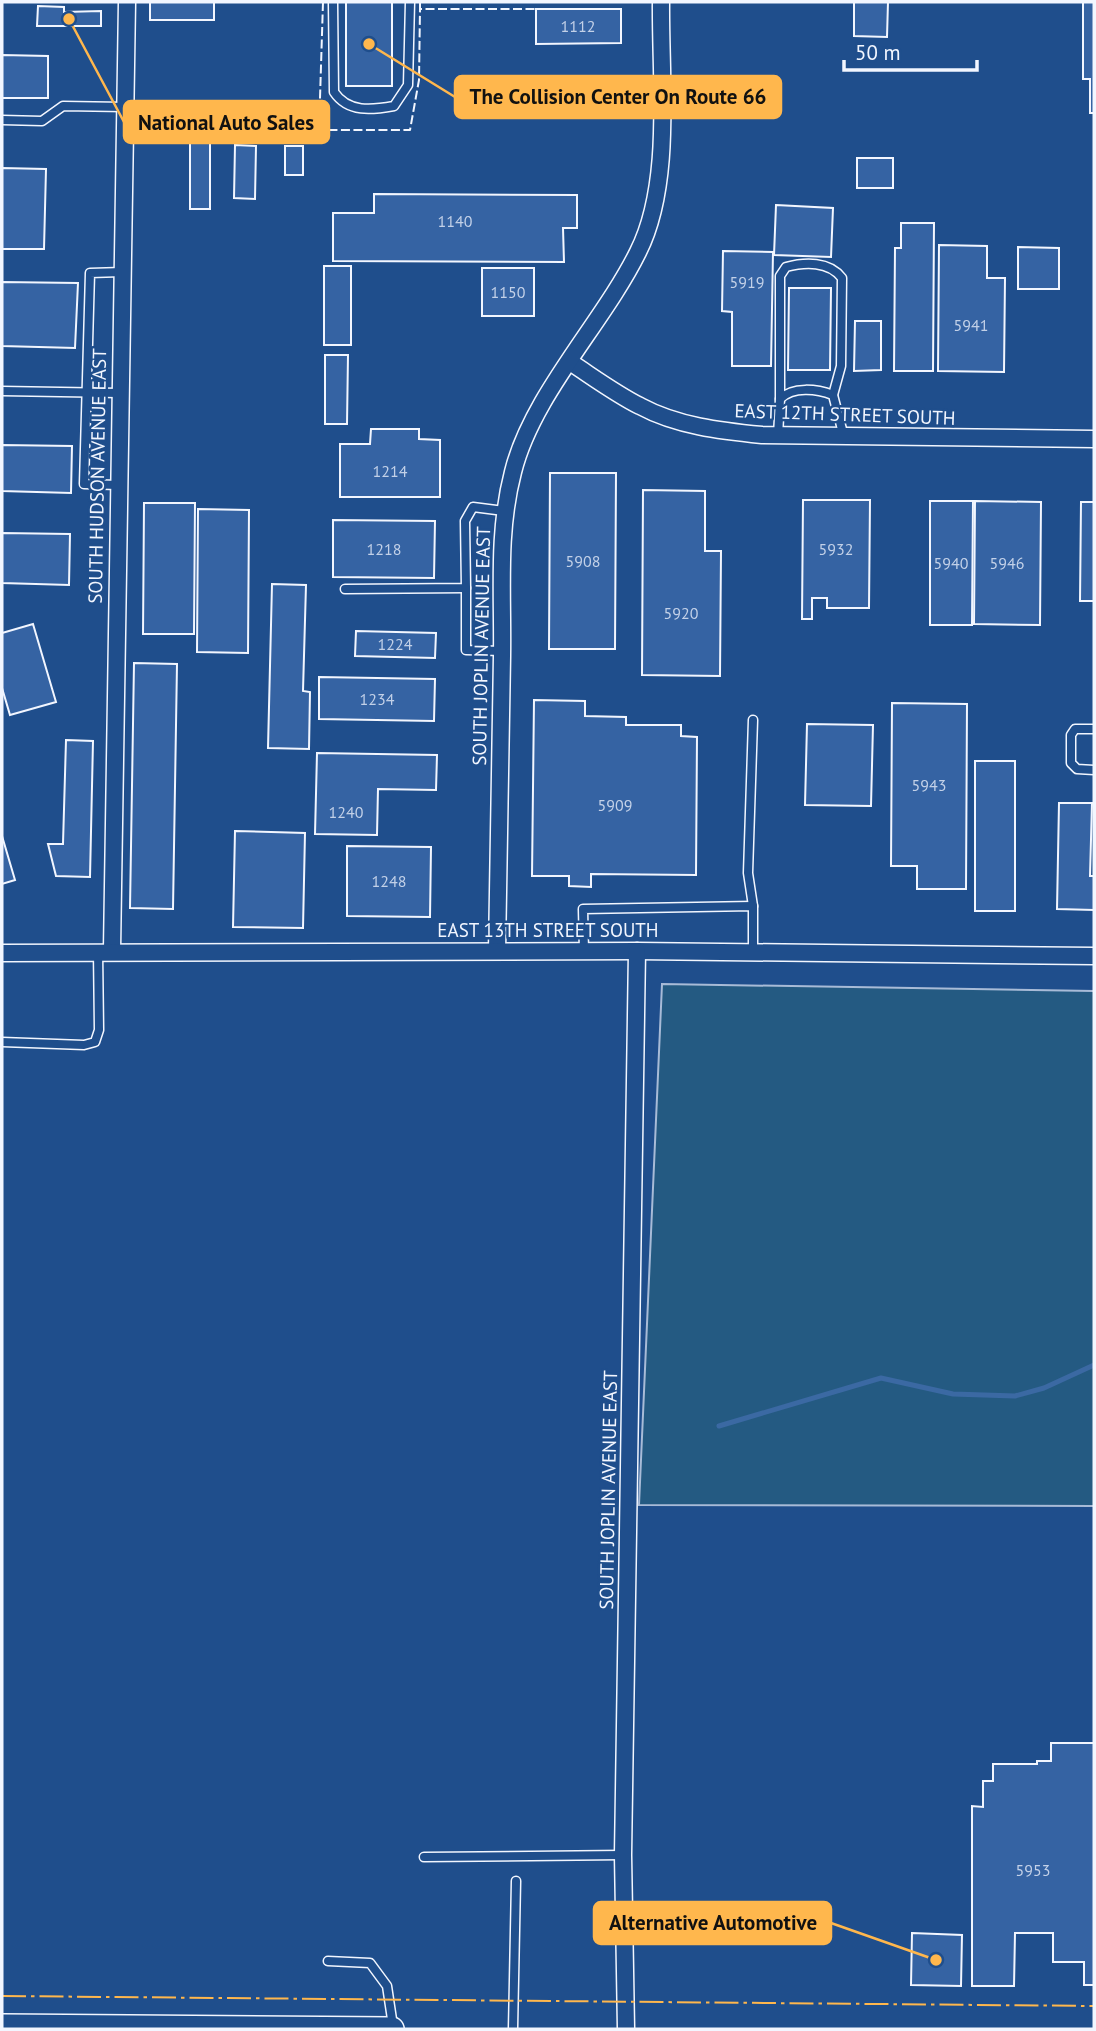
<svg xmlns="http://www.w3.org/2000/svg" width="1096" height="2031" viewBox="0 0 1096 2031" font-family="'PT Sans',sans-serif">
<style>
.grass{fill:#245a82;stroke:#a8bbd7;stroke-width:2}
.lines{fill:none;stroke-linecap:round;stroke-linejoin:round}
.stream{stroke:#3b69a3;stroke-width:5}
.building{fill:#3563a3;stroke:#f2f6ff;stroke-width:2}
.service-casing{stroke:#f2f6ff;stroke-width:11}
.minor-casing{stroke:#f2f6ff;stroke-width:19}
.secondary-casing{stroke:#f2f6ff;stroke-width:26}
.service{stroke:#1f4e8c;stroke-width:8}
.minor{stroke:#1f4e8c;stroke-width:16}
.secondary{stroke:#1f4e8c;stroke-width:23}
.fence{stroke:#f2f6ff;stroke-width:2;stroke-dasharray:9 3.5;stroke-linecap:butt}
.power{stroke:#ffb74d;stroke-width:2;stroke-dasharray:24 5 3.5 5;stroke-linecap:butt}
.labels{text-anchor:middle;stroke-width:5;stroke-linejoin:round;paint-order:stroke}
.number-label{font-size:16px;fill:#c3d1e8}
.street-label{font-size:19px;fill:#f2f6ff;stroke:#1f4e8c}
.leader{fill:none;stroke:#ffb74d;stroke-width:2.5}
.callout-dot{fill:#ffb74d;stroke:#1f4e8c;stroke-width:2.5}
.callout{fill:#ffb74d;stroke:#ffb74d;stroke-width:2.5}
.callout-label{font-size:21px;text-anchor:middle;font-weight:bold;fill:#111}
</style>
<rect width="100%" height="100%" fill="#1f4e8c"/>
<path class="grass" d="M662,984L1094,991V1506L639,1505Z"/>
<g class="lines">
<path class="stream" d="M719,1426L881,1378L953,1394L1015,1396L1044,1388L1094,1365"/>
</g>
<g class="building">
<rect x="150" y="2" width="64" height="18"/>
<rect x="346" y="2" width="46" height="84"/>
<path d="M854,2H888L887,37L854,36Z"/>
<path d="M1083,2H1094V113H1090V79H1083Z"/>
<path d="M38,6L64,7V12L101,11V26H37Z"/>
<path d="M536,9H621V43L536,44Z"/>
<path d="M2,55L48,56V98H2Z"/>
<path d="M190,142L210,143V209H190Z"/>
<path d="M235,145L256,146L255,199L234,198Z"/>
<rect x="285" y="146" width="18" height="29"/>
<rect x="857" y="158" width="36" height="30"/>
<path d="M2,168L46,169L44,249H2Z"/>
<path d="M374,194L577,195V228H563L564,262L333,261V213H374Z"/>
<path d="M776,205L833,208L831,257L774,255Z"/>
<path d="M901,223H934L933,371H894L895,248H901Z"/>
<path d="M939,245L987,246V278H1005L1004,372L938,371Z"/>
<path d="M1018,247L1059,248V289H1018Z"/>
<path d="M723,251L773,252L771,366H732V312L722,311Z"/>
<rect x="324" y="266" width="27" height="79"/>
<rect x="482" y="268" width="52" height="48"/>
<path d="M2,282L78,283L75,348L2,346Z"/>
<path d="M789,288H831L830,370H788Z"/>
<path d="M855,321H881V370L854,371Z"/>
<path d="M325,355H348L347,424H325Z"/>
<path d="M371,429H419V439L440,440V497H340V444H370Z"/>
<path d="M2,445L72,446L71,493L2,491Z"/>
<path d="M550,473H616L615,649H549Z"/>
<path d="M643,490L705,491V551H721L720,676L642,675Z"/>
<path d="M803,500H870L869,608H827V598H812V619H802Z"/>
<path d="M930,501H973L972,625H930Z"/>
<path d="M975,501L1041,502L1040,625L974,624Z"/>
<path d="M1081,502H1094V601H1080Z"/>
<path d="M144,503H195L194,634H143Z"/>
<path d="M198,509L249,510L248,653L197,652Z"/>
<path d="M333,520L435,521L434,578L333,577Z"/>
<path d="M2,533L70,534L69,585L2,583Z"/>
<path d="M272,584L306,585L303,691L310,692L309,749L268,748Z"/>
<path d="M33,624L56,702L10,715L2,688V633Z"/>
<path d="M356,631L436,633L435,658L355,656Z"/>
<path d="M134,663L177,664L173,909L130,908Z"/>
<path d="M319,677L435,679L434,721L319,719Z"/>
<path d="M534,700L585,701V716L626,717V725H681V736L697,737L696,875L591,874V887L569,886V876H532Z"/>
<path d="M892,703L967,704L966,889H917V866H891Z"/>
<path d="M807,724L873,725L871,806L805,805Z"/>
<path d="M66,740L93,741L90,877L56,876L48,844H63Z"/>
<path d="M317,753L437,755L436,790L378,789L377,835L315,834Z"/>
<rect x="975" y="761" width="40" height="150"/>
<path d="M1059,803H1092L1090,876H1094V910L1057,909Z"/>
<path d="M235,831L305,833L303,928L233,927Z"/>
<path d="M2,836L15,880L2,884Z"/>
<path d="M347,846L431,847L430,917L347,916Z"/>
<path d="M1051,1743H1094V1985H1084V1962H1053V1933H1015L1014,1986H972V1806L983,1807V1781H993V1764H1037V1761H1051Z"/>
<path d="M912,1933L962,1935L961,1986L911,1985Z"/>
</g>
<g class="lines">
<g class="service-casing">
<g id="service">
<path d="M333,2L334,92C348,113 372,110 394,106L408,85L410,2"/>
<path d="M2,120L42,121L63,106L125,107"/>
<path d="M2,391L119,393"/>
<path d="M780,399V276L786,267C805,262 829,261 842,278L841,366L833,395"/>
<path d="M778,436L780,399C793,386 817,389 833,395L844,437"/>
<path d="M118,485L84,484L90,273L122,272"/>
<path d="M466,588V650L502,651"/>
<path d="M345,589L466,588L465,521L473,507L504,511"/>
<path d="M1094,729H1075L1071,735V763L1077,769L1094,770"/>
<path d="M753,906L748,873L753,720"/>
<path d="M584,951L583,909L753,906V954"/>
<path d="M2,1042L84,1045L95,1042L99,1030L98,951"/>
<path d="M424,1857L623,1855"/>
<path d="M328,1961L370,1963L387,1986L393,2026"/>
<path d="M513,2029L516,1881"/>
</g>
</g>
<g class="minor-casing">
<g id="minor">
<path d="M570,362C593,377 616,394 640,406C677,426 721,431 762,435L1094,439"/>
<path d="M112,950L127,2"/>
<path d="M497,951C498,853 501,754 502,656C503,593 497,533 513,472C532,395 603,323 638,252C673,183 660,78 661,2"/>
<path d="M2,953L637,951L1094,956"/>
<path d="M626,2029L623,1855L637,951"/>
</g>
</g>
<g class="secondary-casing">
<path id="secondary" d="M2,2026L392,2029"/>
</g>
<use href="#service" class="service"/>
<use href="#minor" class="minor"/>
<use href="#secondary" class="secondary"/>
<g class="fence">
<path d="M323,2L319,130H410L419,80L420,9"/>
<path d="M420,2V9H536"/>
</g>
<path class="power" d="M2,1996L1094,2006"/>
</g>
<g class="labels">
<g class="number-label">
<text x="578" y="32">1112</text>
<text x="455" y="227">1140</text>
<text x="747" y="288">5919</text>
<text x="508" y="298">1150</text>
<text x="971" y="331">5941</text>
<text x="390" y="477">1214</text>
<text x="384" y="555">1218</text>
<text x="836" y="555">5932</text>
<text x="583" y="567">5908</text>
<text x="951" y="569">5940</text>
<text x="1007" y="569">5946</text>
<text x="681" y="619">5920</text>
<text x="395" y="650">1224</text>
<text x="377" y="705">1234</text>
<text x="929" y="791">5943</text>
<text x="615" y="811">5909</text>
<text x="346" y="818">1240</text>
<text x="389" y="887">1248</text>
<text x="1033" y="1876">5953</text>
</g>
<g class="street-label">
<text transform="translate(845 414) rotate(2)" y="7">EAST 12TH STREET SOUTH</text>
<text transform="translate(97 476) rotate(-89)" y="7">SOUTH HUDSON AVENUE EAST</text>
<text transform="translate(481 646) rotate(-89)" y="7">SOUTH JOPLIN AVENUE EAST</text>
<text x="548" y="937">EAST 13TH STREET SOUTH</text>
<text transform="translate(608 1490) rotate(-89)" y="7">SOUTH JOPLIN AVENUE EAST</text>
</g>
</g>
<path class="leader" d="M369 44L455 97M69 19L124 122M936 1960L831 1923"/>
<g class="callout-dot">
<circle cx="369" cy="44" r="7"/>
<circle cx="69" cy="19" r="7"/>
<circle cx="936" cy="1960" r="7"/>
</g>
<g class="callout">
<rect x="455" y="76" width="326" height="42" rx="7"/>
<rect x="124" y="101" width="205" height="42" rx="7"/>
<rect x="594" y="1902" width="237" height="42" rx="7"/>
</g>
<g class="callout-label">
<text x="618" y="104">The Collision Center On Route 66</text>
<text x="226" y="130">National Auto Sales</text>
<text x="713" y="1930">Alternative Automotive</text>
</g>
<rect width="1096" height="2031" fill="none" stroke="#f2f6ff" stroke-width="7"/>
<path d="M844 60v10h133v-10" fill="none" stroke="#f2f6ff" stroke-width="3.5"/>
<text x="855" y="60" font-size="21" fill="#f2f6ff" stroke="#1f4e8c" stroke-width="5" paint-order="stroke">50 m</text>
</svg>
